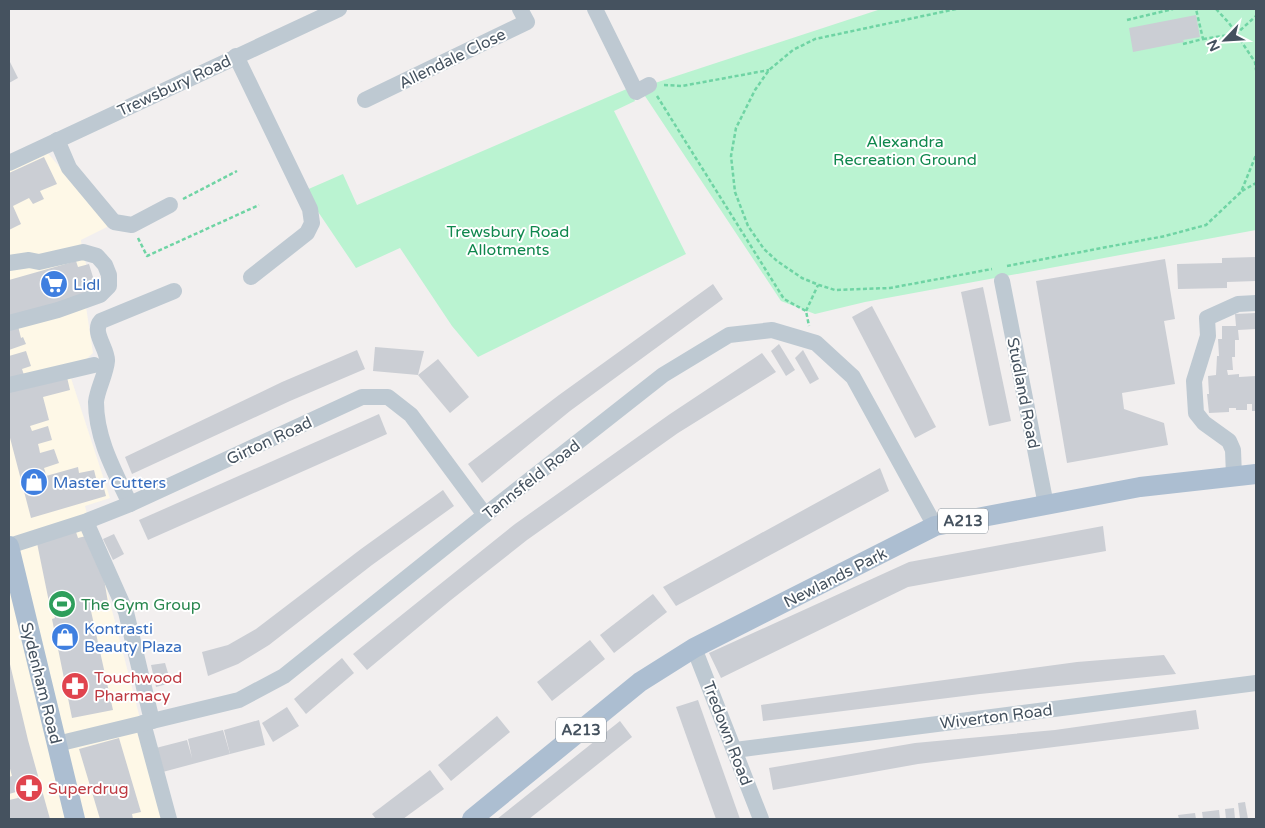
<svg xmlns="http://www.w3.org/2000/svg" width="1265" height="828" viewBox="0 0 1265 828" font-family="'Varela Round',sans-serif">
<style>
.commercial{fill:#fef8e7}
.green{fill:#baf3d1}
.building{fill:#cbced4}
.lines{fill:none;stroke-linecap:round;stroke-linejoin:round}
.path{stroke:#6fd4a4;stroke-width:2.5;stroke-dasharray:4 2.5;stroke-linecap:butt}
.minor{stroke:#bec9d2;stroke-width:16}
.major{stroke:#acbed1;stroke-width:20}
.labels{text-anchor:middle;stroke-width:4;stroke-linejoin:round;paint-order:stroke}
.shield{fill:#fff;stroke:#7d868f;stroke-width:1}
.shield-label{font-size:15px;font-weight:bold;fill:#45525f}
.street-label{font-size:16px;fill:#45525f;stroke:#fff}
.park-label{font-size:16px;fill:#0f874d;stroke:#fff}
.shop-label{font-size:16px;fill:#366cbe;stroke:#fff;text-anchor:start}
.leisure-label{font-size:16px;fill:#27864d;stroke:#fff;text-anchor:start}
.health-label{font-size:16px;fill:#be3a42;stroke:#fff;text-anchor:start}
</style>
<rect width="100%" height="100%" fill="#f2efef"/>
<path class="commercial" d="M47,152L109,226L81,240L82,251L96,295L85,300L93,353L70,375L110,498L85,506L166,819H9V170Z"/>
<g class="green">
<path d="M881,9H1256V230L865,302L815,314L781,301L643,93L649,85Z"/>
<path d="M629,88L635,101L614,111L686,254L478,357L452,326L400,248L356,268L304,191L343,174L357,205Z"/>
</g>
<g class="building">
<path d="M1196,15L1200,37L1183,40L1184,42L1133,52L1129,28Z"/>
<path d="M9,60L18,78L9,83Z"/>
<path d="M44,157L57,184L40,191L44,199L33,204L29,198L13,206L21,224L9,230V173Z"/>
<path d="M1256,257V281L1227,282V288L1178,289L1177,264L1222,263V258Z"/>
<path d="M1165,259L1175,319L1164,321L1175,384L1122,393L1124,409L1164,423L1168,445L1067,463L1036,281Z"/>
<path d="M76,261L78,267L89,264L96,287L92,288L94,293L9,320V280Z"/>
<path d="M713,284L723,299L570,411L482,483L468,464L559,395Z"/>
<path d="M983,287L1011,421L989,426L961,292Z"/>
<path d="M872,306L936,427L915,438L852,317Z"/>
<path d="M1256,313V329L1238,330L1239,340H1235V357H1232L1233,370H1227L1228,375L1239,374V377L1256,376V411H1252V404H1247V410H1236V408H1229V412L1209,413L1207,394H1209L1208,376L1216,375L1217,356H1219L1218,339H1222V326H1236L1235,314Z"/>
<path d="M18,326L21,338L23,337L26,344L9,350V328Z"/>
<path d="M779,344L795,370L786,376L771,351Z"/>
<path d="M375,347L424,351L418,375L373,371Z"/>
<path d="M357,350L365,369L290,401L132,474L125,457L282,382Z"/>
<path d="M803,350L819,379L810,384L795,358Z"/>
<path d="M26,351L31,366L22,369L24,375L9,378V356Z"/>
<path d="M762,353L776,372L678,433L527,540L451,600L367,670L353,654L515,524L670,414Z"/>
<path d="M438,359L469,397L450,413L418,375Z"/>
<path d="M66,373L70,390L43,397L49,420L30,426L32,431L48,426L52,440L38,444L39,448L40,453L54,449L59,463L44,468L45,471L46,476L78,467L79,473L94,470L97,482L102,481L106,496L31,518L9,434V389Z"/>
<path d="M379,414L387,434L148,540L139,520Z"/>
<path d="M880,468L889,491L676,606L663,587Z"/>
<path d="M443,490L454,506L372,565L269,645L238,664L208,676L202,652L228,645L256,629L361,549Z"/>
<path d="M1103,526L1106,551L908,587L721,678L709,653L909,562Z"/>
<path d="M76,532L78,538L86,536L104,579L109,608L91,611L113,710L72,718L52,619L55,618L52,607H50L37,543Z"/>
<path d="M114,534L124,554L113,560L103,539Z"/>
<path d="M653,594L667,612L614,653L600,635Z"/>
<path d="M590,640L605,659L552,701L537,682Z"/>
<path d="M1164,655L1176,674L980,694L763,721L761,705L1077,662Z"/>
<path d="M342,658L354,673L306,714L294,699Z"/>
<path d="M9,660L28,740L50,819H9V800L18,798L16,792L9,794V777L12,776L9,765Z"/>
<path d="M165,663L171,683L156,687L151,665Z"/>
<path d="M698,700L740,819H716L676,707Z"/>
<path d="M287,707L299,726L273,742L262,723Z"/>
<path d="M1196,710L1199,729L918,764L773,790L769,768L915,743L1055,730Z"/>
<path d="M497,716L510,732L451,781L438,765Z"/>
<path d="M259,720L265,745L230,754L224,730Z"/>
<path d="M620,721L632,737L529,819H497Z"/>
<path d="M223,730L230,754L159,773L152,749L187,740L192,758L188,739Z"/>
<path d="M119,738L141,812L132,814L133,819H100L79,749Z"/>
<path d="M430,770L444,789L403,819H376L372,814Z"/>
<path d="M1245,802L1248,819H1240L1238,803Z"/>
<path d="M1234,808L1235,819H1226L1225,809Z"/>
<path d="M1219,810L1220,819H1203L1202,812Z"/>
<path d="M1195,813L1196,819H1179L1178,815Z"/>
</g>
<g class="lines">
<g class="path">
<path d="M956,9L815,39L793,50L769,70L755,90L736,128L731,156L735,192L748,226L764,249L777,261L802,278L819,285L835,290L890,288L992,269"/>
<path d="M1216,9L1229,23L1255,62L1256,70"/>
<path d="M1127,20L1173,9"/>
<path d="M1203,39L1236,34L1256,16"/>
<path d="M1183,44L1203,39L1196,9"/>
<path d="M664,85L682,86L769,70"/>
<path d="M657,96L784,299L806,311L809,326"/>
<path d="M1242,191L1256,183"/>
<path d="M183,199L237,171"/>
<path d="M138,238L147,256L259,205"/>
<path d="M1007,266L1165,236L1206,225L1241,192L1256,155"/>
<path d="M806,311L818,285"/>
</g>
<g class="minor">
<path d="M595,9L636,92L649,85"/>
<path d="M236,56L310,209L312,223L307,233L251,277"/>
<path d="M365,100L527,22L520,9"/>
<path d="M57,140L69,168L114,222L132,225L170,205"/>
<path d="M9,163L339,9"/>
<path d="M9,263L29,260L39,262L83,252L97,256L105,265L109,275V286L100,295L58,310L9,323"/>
<path d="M1002,281L1046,505"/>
<path d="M9,385L94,365"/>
<path d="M1234,476L1233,450L1229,441L1204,423L1196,413L1194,381L1208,336L1207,318L1238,304L1256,303"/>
<path d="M130,504C115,472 96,439 96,402C97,390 106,374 107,361C108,349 91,332 101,321L174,291"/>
<path d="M86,522L126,612L152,721"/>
<path d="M9,546L87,521L130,504L362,397H388L411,415L485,515"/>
<path d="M694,648L761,819"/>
<path d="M143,723L169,819"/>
<path d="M57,744L239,700L284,676L485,515L663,375L729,335L772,330L816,343L853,377L935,526"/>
<path d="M735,750L1256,683"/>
</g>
<g class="major">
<path d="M9,546L75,819"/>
<path d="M472,819L640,682L694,648L935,526L1140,487L1256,474"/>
</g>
</g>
<defs>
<g id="supermarket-disc" transform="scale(1.4375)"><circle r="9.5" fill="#3f7fe0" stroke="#fff"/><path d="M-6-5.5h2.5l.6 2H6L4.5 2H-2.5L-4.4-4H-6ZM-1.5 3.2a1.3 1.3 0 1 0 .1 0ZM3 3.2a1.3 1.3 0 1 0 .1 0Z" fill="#fff"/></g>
<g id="shop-disc" transform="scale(1.4375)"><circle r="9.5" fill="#3f7fe0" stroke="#fff"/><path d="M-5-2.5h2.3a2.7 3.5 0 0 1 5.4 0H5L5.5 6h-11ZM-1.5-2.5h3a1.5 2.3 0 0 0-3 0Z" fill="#fff"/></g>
<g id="stadium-disc" transform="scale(1.4375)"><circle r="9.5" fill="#2e9e5b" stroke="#fff"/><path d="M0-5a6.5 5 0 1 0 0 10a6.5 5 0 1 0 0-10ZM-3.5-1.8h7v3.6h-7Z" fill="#fff"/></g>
<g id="pharmacy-disc" transform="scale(1.4375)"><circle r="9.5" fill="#e0444e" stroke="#fff"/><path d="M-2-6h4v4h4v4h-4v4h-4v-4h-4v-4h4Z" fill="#fff"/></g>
</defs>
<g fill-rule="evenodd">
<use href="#supermarket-disc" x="54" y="284"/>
<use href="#shop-disc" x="34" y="482"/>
<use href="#stadium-disc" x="62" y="604"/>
<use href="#shop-disc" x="65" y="637"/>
<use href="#pharmacy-disc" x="75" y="686"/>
<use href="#pharmacy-disc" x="29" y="788"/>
</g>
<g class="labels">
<g class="shield">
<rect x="938" y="508.5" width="50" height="25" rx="4"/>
<rect x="556" y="717.5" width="50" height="25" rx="4"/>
</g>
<g class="shield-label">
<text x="963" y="526">A213</text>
<text x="581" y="735">A213</text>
</g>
<g class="street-label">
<text transform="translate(452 58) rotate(-26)" y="6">Allendale Close</text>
<text transform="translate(174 85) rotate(-25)" y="6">Trewsbury Road</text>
<text transform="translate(1024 393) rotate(79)" y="6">Studland Road</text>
<text transform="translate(269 440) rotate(-25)" y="6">Girton Road</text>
<text transform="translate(531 479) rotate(-38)" y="6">Tannsfeld Road</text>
<text transform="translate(835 577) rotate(-27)" y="6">Newlands Park</text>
<text transform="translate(42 683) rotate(76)" y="6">Sydenham Road</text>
<text transform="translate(996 716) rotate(-7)" y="6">Wiverton Road</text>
<text transform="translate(728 733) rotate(69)" y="6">Tredown Road</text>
</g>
<g class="park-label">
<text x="905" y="147">Alexandra<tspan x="905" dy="18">Recreation Ground</tspan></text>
<text x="508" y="237">Trewsbury Road<tspan x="508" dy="18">Allotments</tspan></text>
</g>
<g class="shop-label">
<text x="73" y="290">Lidl</text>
<text x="53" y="488">Master Cutters</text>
<text x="84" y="634">Kontrasti<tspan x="84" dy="18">Beauty Plaza</tspan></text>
</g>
<g class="leisure-label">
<text x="81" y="610">The Gym Group</text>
</g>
<g class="health-label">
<text x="94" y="683">Touchwood<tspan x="94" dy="18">Pharmacy</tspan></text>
<text x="48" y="794">Superdrug</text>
</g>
</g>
<rect width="1265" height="828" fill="none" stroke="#45525f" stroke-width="20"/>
<g transform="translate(1225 40) rotate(245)" stroke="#ffffff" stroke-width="4" paint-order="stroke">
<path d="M0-4L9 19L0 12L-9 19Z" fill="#45525f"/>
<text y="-8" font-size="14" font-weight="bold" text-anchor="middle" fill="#45525f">N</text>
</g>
</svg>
